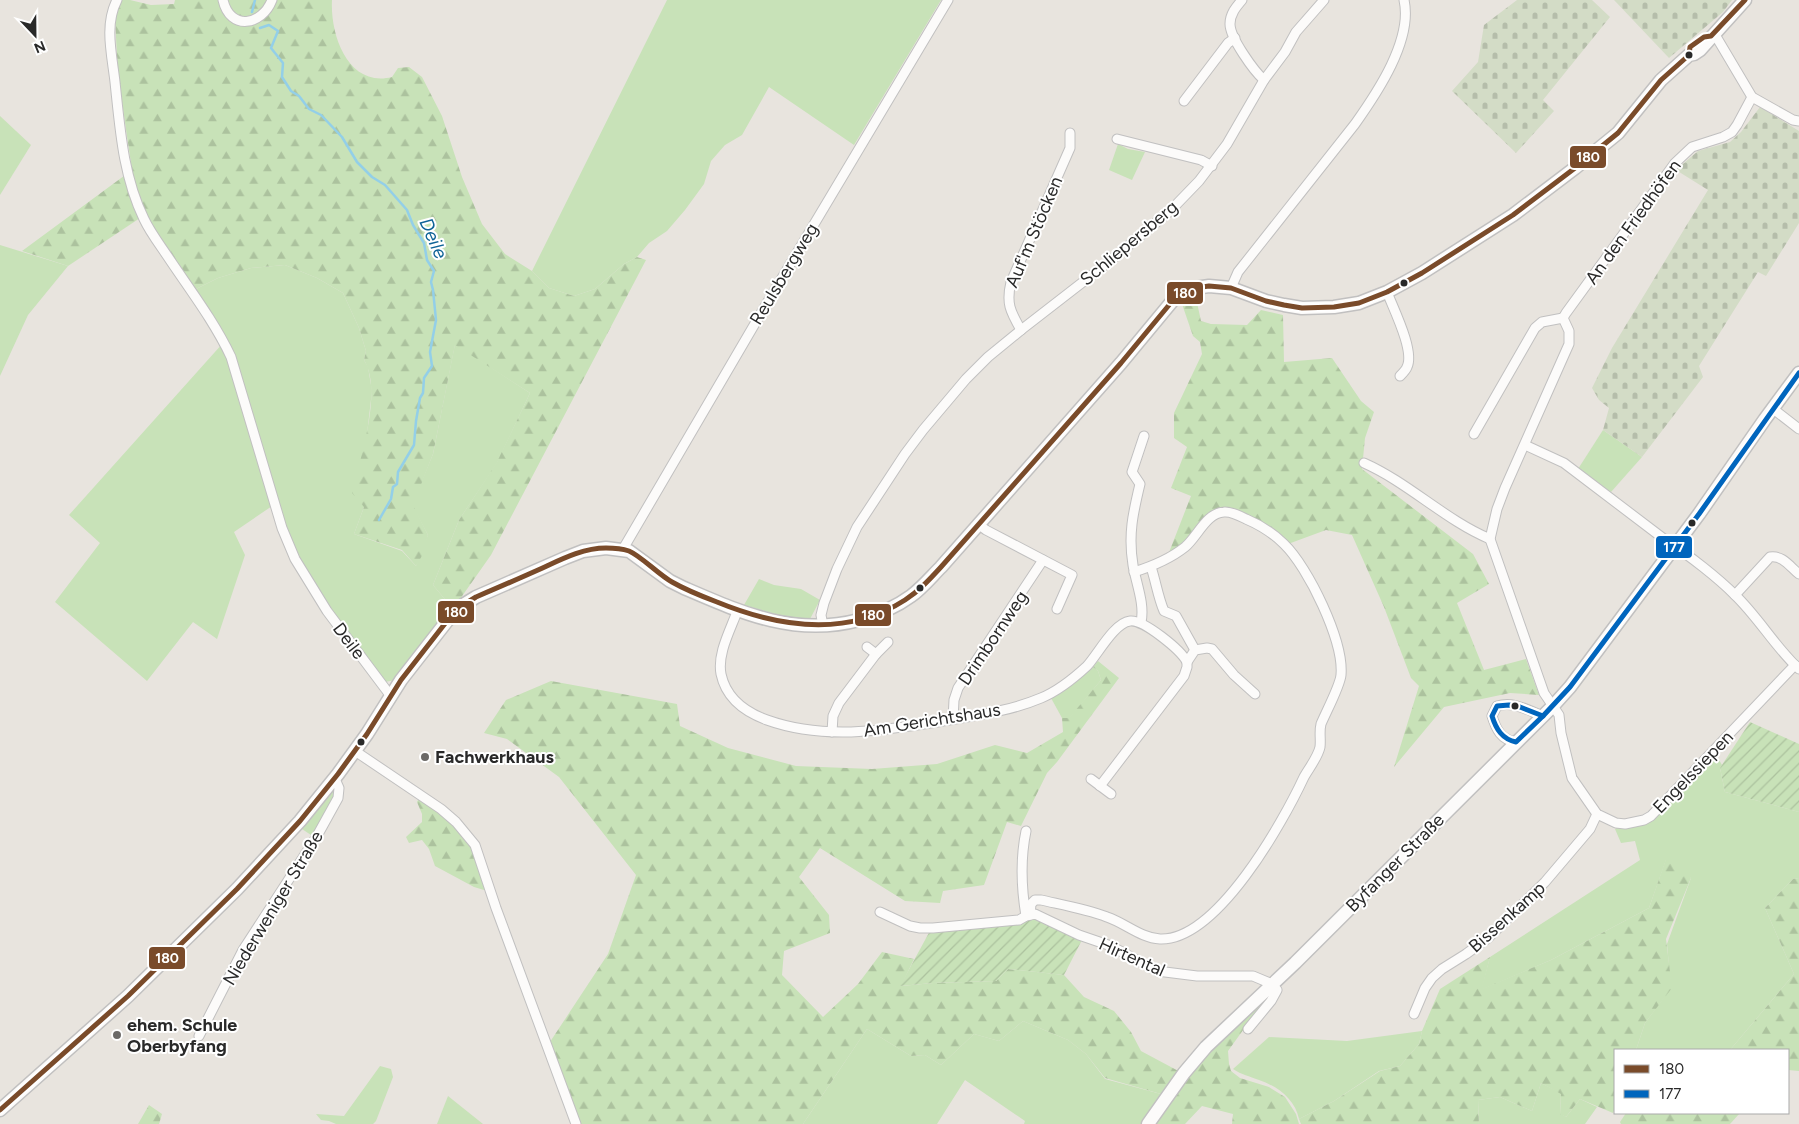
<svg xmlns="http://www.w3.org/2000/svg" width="1799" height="1124" viewBox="0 0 1799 1124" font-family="Figtree,sans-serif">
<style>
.grass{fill:#c8e2b8}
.forest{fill:url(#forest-firs)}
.cemetery{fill:url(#cemetery-stones)}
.garden{fill:url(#garden-furrows)}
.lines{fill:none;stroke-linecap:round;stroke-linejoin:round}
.stream{stroke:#93cfe8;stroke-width:2.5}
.street-casing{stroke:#c1c0c0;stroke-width:11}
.secondary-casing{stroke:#c1c0c0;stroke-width:15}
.street{stroke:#fcfbfa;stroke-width:9}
.secondary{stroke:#fcfbfa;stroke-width:12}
.bus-1-casing{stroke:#fff;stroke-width:9}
.bus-2-casing{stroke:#fff;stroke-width:9}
.bus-1{stroke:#7a4b2a;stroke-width:5}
.bus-2{stroke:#0065bd;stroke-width:5}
.bus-dot{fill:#292929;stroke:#fff;stroke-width:2}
.poi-dot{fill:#6c6a68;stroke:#fff;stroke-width:2}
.labels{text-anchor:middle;stroke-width:4;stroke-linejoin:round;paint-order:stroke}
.street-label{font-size:18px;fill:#292929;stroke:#fff}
.poi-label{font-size:18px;font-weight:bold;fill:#292929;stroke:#fff;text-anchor:start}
.water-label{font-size:19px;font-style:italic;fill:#0f6397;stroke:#fff}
.line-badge{stroke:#fff;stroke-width:2}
.badge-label{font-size:14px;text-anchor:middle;font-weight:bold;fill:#fff}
</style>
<defs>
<pattern id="forest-firs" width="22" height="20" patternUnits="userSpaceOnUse" patternTransform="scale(1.25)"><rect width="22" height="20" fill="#c8e2b8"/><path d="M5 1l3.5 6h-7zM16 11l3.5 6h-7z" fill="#acc29e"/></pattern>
<pattern id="cemetery-stones" width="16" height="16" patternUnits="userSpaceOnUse" patternTransform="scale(1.25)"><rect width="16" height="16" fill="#d3dcc6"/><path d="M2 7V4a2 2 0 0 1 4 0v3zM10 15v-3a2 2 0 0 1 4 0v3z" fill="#b5bdaa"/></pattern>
<pattern id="garden-furrows" width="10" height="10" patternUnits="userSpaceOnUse" patternTransform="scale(1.25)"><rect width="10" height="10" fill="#c8e2b8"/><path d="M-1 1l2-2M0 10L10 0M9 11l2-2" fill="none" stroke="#acc29e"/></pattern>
</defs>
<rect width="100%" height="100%" fill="#e8e4de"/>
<g class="grass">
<path d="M667,0H941L854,145L769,87L742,135L725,145L711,161L704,184L685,210L667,231L649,243L637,257L624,264L595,289L574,296L549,288L532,271Z"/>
<path d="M0,116L31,145L0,195Z"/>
<path d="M1118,144L1128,149L1145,152L1132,180L1109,170Z"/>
<path d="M0,245L68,266L28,315L0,376Z"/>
<path d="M285,265L317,278L343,293L359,328L366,351L364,360L368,367L372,391L367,434L364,507L354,534L402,551L416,566L428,535L412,505L433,454L455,344L530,393L497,463L459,520L433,585L453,609L395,680L385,682L312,589L275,504L234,532L245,555L217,639L193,622L147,681L55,602L100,543L69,515L223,343L192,291L218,278L251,268Z"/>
<path d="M1603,430L1642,457L1611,492L1578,469Z"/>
<path d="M759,579L774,585L801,589L820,600L810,619L800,621L744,605Z"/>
<path d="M1093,667L1098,671L1101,680L1069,719L1062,718L1051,698L1076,682Z"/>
<path d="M1715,753L1722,765L1720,768L1725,792L1799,812V878L1793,879L1765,908L1794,974L1730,1050H1636L1645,1023L1671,988L1667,944L1691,878L1666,860L1649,908L1551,960L1481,990L1490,957L1640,860L1635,841L1621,843L1615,829L1622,825L1655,816Z"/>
<path d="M331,790L336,791L337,796L314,837L299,827Z"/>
<path d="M1023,1021L1068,1040L1086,1054L1105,1079L1161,1094L1145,1124H1024L1025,1121L965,1080L937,1124H803L867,1029L911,1056L925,1055L941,1065L974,1034L999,1041Z"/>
<path d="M1422,1031L1419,1044L1400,1066L1379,1071L1334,1101L1299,1119C1295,1099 1277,1086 1259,1080C1249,1076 1242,1075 1233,1069L1269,1037L1347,1041Z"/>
<path d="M380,1066L391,1069L393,1077L376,1121L373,1124H336L329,1121L321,1120L316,1114L344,1116Z"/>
<path d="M1541,1083L1561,1093L1560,1113L1566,1117L1580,1099L1597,1107L1585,1124H1479L1478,1100L1500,1097L1532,1111Z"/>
<path d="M448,1096L483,1124H437Z"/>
</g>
<g class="forest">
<path d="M122,0H130L151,5L174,4L175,0H332C330,35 348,88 392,77L398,68L409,67L422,77L442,116L462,177L482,224L505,254L532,271L549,288L574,296L595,289L624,264L637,257L646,260L491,555L453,609L433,585L459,520L497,462L530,393L455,345L433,454L413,505L428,535L423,554L416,566L402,550L354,534L364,507L352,493C360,459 383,391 364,360L366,351L359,328L343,293L317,278L285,265L251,268L218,278L192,291L143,216L68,266L22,251L132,170L118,75L115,18Z"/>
<path d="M1196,298L1201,321L1211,324L1247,325L1261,310L1283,315L1284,362L1332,358L1361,401L1374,412L1365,438L1362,469L1473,554L1489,584L1457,603L1484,670L1526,659L1539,695L1510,693L1444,707L1394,767L1419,686L1411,678L1384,607L1352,535L1326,530L1288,544L1225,509L1189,540L1168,555L1191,496L1171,488L1187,447L1174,438V413L1202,354L1200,342L1193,336L1182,304Z"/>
<path d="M1098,661L1119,678L1057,762L1047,773L1021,826L1007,822L984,885L943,891L940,903L905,901L820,848L799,877L829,915L830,933L784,951L782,975L823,1017L858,984L882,952L914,959L901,986L933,983L996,981L1008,969L1064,975L1084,997L1114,1011L1131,1032L1141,1051L1184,1074L1269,994L1228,1051L1229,1064L1231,1071L1240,1078L1269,1087L1285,1097L1296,1114L1299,1124H1232L1233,1114L1202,1106L1185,1124H1145L1161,1094L1105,1078L1086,1054L1068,1040L1023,1021L999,1041L974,1034L941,1065L925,1055L911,1056L867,1029L803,1124H574L546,1048L608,954L636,875L559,777L507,739L484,733L506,700L551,681L677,704L680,726L728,748L796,766L872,769L937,764L995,745L1027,753L1063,732L1062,718H1069L1101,680L1098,671L1093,667Z"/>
<path d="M420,796L471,839L488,888L484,890L474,887L435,866L429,849L422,840L409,843L406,837L422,822V814L417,802Z"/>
<path d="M1666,859L1680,861L1691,878L1666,939L1672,988L1645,1023L1636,1050H1615V1108L1613,1113L1580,1099L1566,1117L1560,1114L1561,1094L1541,1083L1532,1111L1500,1097L1478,1100L1479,1124H1301L1299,1119L1334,1101L1380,1071L1400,1066L1419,1044L1422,1031L1440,989L1490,957L1482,989L1551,960L1649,908Z"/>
<path d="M1799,878V1071L1788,1070V1050H1730L1794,974L1765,908L1793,879Z"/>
<path d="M149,1105L162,1114L159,1124H138Z"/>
<path d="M1626,1113H1740L1730,1124H1621L1620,1122Z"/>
</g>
<g class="cemetery">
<path d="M1517,0H1592L1610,17L1543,100L1554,111L1516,153L1452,91L1478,62L1484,25Z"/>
<path d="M1614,0H1732L1723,12L1669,58Z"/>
<path d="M1760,107L1799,131V223L1766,276L1758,272L1699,366L1703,377L1642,457L1603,430L1609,408L1599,400L1592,388L1612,348L1708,190L1676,170L1698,151L1730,142L1741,132Z"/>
</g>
<g class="garden">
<path d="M1750,722L1799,744V812L1725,792L1720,768Z"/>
<path d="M1030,915L1083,938L1064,975L1008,969L996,981L933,983L900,986L931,929Z"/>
</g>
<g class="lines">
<g class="stream">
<path d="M252,12L255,0"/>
<path d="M260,28L269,25L278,31L271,48L283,63L282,77L291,91L299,96L309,109L321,115L342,137L357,162L372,177L385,185L407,210L413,225L424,243L427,260L434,271L431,282L433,290L436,320L430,352L432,366L424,378L423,393L420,398L416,421L414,445L398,472L397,484L393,487L391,499L379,520"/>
</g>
<g class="street-casing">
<g id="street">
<path d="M117,0C104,25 112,55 115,82C120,129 123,176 144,219C150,232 160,245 168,257C190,290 214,321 231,357L282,528L295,559L327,611L390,695"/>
<path d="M223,0C230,31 262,26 272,0"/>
<path d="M1242,0C1236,7 1230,14 1230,24C1230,38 1254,71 1264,80"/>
<path d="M1714,33L1752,97L1793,120L1799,121"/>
<path d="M1752,97L1737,125L1732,132L1723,137L1692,147L1675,163L1566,313L1563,318L1569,331V344L1505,488L1497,509L1490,539L1544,693L1559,715L1561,733L1572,778L1597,814L1616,823L1625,824L1644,820L1651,816L1795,665"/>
<path d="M1184,101L1228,43L1235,38"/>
<path d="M1117,139L1201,160L1212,166"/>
<path d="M1231,288L1238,272L1355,124C1377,93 1413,40 1404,0"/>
<path d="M1387,292C1393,308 1415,351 1407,367C1406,370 1403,373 1400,376"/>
<path d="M1021,330C1010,311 1006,303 1011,282L1070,148V133"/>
<path d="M1772,408L1799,429"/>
<path d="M1474,434L1535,328L1542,322L1563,318"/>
<path d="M1525,445L1564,463L1668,542C1689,555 1718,578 1735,595C1759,618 1775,647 1799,669"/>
<path d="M1364,463C1409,483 1445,520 1490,539"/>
<path d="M978,524L986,530L1072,575L1057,609"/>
<path d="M623,549L767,303L948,0"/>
<path d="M1151,567C1156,582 1158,597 1164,611L1176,616L1195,650"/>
<path d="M1735,595L1770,557C1783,555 1790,567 1799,574"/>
<path d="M738,609C731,629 717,653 721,674C726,698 745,712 767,720C823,740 880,731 938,722C972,716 1008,712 1041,698C1058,691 1073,679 1087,666C1098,654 1114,623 1130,621C1143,619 1181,650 1187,662L1195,650L1207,648L1212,649L1234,675L1255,694"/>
<path d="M1141,622C1145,604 1136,583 1133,565C1128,535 1133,513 1140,484L1132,472L1144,436"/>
<path d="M823,626L821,615L824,603L837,569L857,527L905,454L923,430L966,379L988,357L1021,330L1110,261L1170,211L1199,181L1227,144L1264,80L1285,52L1296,32L1324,0"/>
<path d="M867,647L876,654"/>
<path d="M953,719L954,700L958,688L1043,560"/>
<path d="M832,732L833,716L839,703L876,654L888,642"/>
<path d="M1516,742C1501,740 1496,729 1492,716L1497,706C1514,701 1527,710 1543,716"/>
<path d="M355,751L441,809L456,822L475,845L496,908L576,1124"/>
<path d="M1091,779L1111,794"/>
<path d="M1100,786L1184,676L1187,667V662"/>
<path d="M1026,831C1020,860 1021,886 1026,916"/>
<path d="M880,912L910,926L920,928H933L1019,920L1026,916L1035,914L1079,935L1111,946L1157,971L1197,976H1253L1272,984L1277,990L1271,1001L1248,1029"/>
<path d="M1030,915L1031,904L1035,900H1041C1063,905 1086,909 1107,917C1125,923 1141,938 1160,939C1217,941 1283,822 1304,777C1309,768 1318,757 1320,747C1321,739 1319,732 1321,724C1326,712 1340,686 1341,675C1344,641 1308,567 1284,544C1273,533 1260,525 1246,519C1240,516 1231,511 1224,512C1206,513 1198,536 1185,547C1170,559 1153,566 1134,572"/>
<path d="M1414,1014L1425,988L1432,978L1442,969L1466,954L1488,938L1545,882L1590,829L1597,814"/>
<path d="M199,1036L243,950L317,836L338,798L339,788L335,779"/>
</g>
</g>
<g class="secondary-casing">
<g id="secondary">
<path d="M0,1110L128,996L237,889L300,821L338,774L367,734L401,680L447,621L463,605L476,597L565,558L583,551L606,548L629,551L670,581L684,588C742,613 795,637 859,620C877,615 896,607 911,596C922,588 931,577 941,567L1121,363L1174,299L1195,288L1209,286L1231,288L1266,301L1284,305L1302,308L1334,307L1359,303L1387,292L1422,273L1513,215L1575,168L1618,133L1661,80L1689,55L1694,54L1700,50L1745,0"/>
<path d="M1148,1124L1184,1073L1206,1047L1295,963L1552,707L1570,687L1699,514L1765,419L1799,373"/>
</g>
</g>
<use href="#street" class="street"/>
<use href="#secondary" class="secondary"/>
<g class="bus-1-casing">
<path id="bus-1" d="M0,1110L128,996L237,889L300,821L338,774L367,734L401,680L447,621L463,605L476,597C497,588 518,579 538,570C560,560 582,548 606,548C612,548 623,549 629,551C641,556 659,575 672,582C686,590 701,596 717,602C778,627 846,638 905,600C919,591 930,579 941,567L1121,363L1174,299L1195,288L1209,286L1231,288L1266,301L1284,305L1302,308L1334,307L1359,303L1387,292L1422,273L1513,215L1575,168L1618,133L1661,80L1689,55L1690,47L1704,37L1711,36L1745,0"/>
</g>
<g class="bus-2-casing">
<g id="bus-2">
<path d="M1509,705L1520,707L1543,716L1516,742C1502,739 1496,729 1492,716L1497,706Z"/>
<path d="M1543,716L1570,687L1699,514L1799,373"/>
</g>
</g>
<use href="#bus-1" class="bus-1"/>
<use href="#bus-2" class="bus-2"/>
</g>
<g class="bus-dot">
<circle cx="1689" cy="55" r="4.5"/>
<circle cx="1404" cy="283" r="4.5"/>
<circle cx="1692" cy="523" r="4.5"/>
<circle cx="920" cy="588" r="4.5"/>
<circle cx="1515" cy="706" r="4.5"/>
<circle cx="361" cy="742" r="4.5"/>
</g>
<g class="poi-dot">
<circle cx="425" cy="757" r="5"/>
<circle cx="117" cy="1035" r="5"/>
</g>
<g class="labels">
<g class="street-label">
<text transform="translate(1633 222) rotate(-54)" y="6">An den Friedhöfen</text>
<text transform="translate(1034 232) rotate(-67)" y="6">Auf'm Stöcken</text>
<text transform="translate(1129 243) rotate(-40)" y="6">Schliepersberg</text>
<text transform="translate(784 274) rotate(-59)" y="6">Reulsbergweg</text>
<text transform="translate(993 638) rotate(-56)" y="6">Drimbornweg</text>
<text transform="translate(349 641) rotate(53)" y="6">Deile</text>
<text transform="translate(932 720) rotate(-9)" y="6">Am Gerichtshaus</text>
<text transform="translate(1693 772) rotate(-46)" y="6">Engelssiepen</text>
<text transform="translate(1395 863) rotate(-45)" y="6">Byfanger Straße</text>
<text transform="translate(273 908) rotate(-59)" y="6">Niederweniger Straße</text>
<text transform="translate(1507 917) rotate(-42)" y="6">Bissenkamp</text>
<text transform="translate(1132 957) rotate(24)" y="6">Hirtental</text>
</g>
<g class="poi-label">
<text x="435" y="763">Fachwerkhaus</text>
<text x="127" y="1031">ehem. Schule<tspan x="127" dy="21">Oberbyfang</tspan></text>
</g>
<g class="water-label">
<text transform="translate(434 238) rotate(66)" y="7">Deile</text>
</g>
</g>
<g class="line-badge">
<rect x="1569" y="145" width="38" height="24" rx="5" fill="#7a4b2a"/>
<rect x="1166" y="281" width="38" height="24" rx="5" fill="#7a4b2a"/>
<rect x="1655" y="535" width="38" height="24" rx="5" fill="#0065bd"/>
<rect x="437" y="600" width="38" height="24" rx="5" fill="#7a4b2a"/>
<rect x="854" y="603" width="38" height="24" rx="5" fill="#7a4b2a"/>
<rect x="148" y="946" width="38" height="24" rx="5" fill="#7a4b2a"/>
</g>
<g class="badge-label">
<text x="1588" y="162">180</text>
<text x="1185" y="298">180</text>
<text x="1674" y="552">177</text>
<text x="456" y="617">180</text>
<text x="873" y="620">180</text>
<text x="167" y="963">180</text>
</g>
<rect x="1614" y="1049" width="175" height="65" fill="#ffffff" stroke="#a9a9a9"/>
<rect x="1624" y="1065" width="25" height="8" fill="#7a4b2a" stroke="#a9a9a9"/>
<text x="1659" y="1074" font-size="15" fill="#292929">180</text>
<rect x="1624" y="1090" width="25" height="8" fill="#0065bd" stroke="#a9a9a9"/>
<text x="1659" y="1099" font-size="15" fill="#292929">177</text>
<g transform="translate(35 35) rotate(158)" stroke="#ffffff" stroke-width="4" paint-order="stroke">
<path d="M0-4L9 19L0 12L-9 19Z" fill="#292929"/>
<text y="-8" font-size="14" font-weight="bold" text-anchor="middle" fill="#292929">N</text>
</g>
</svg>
